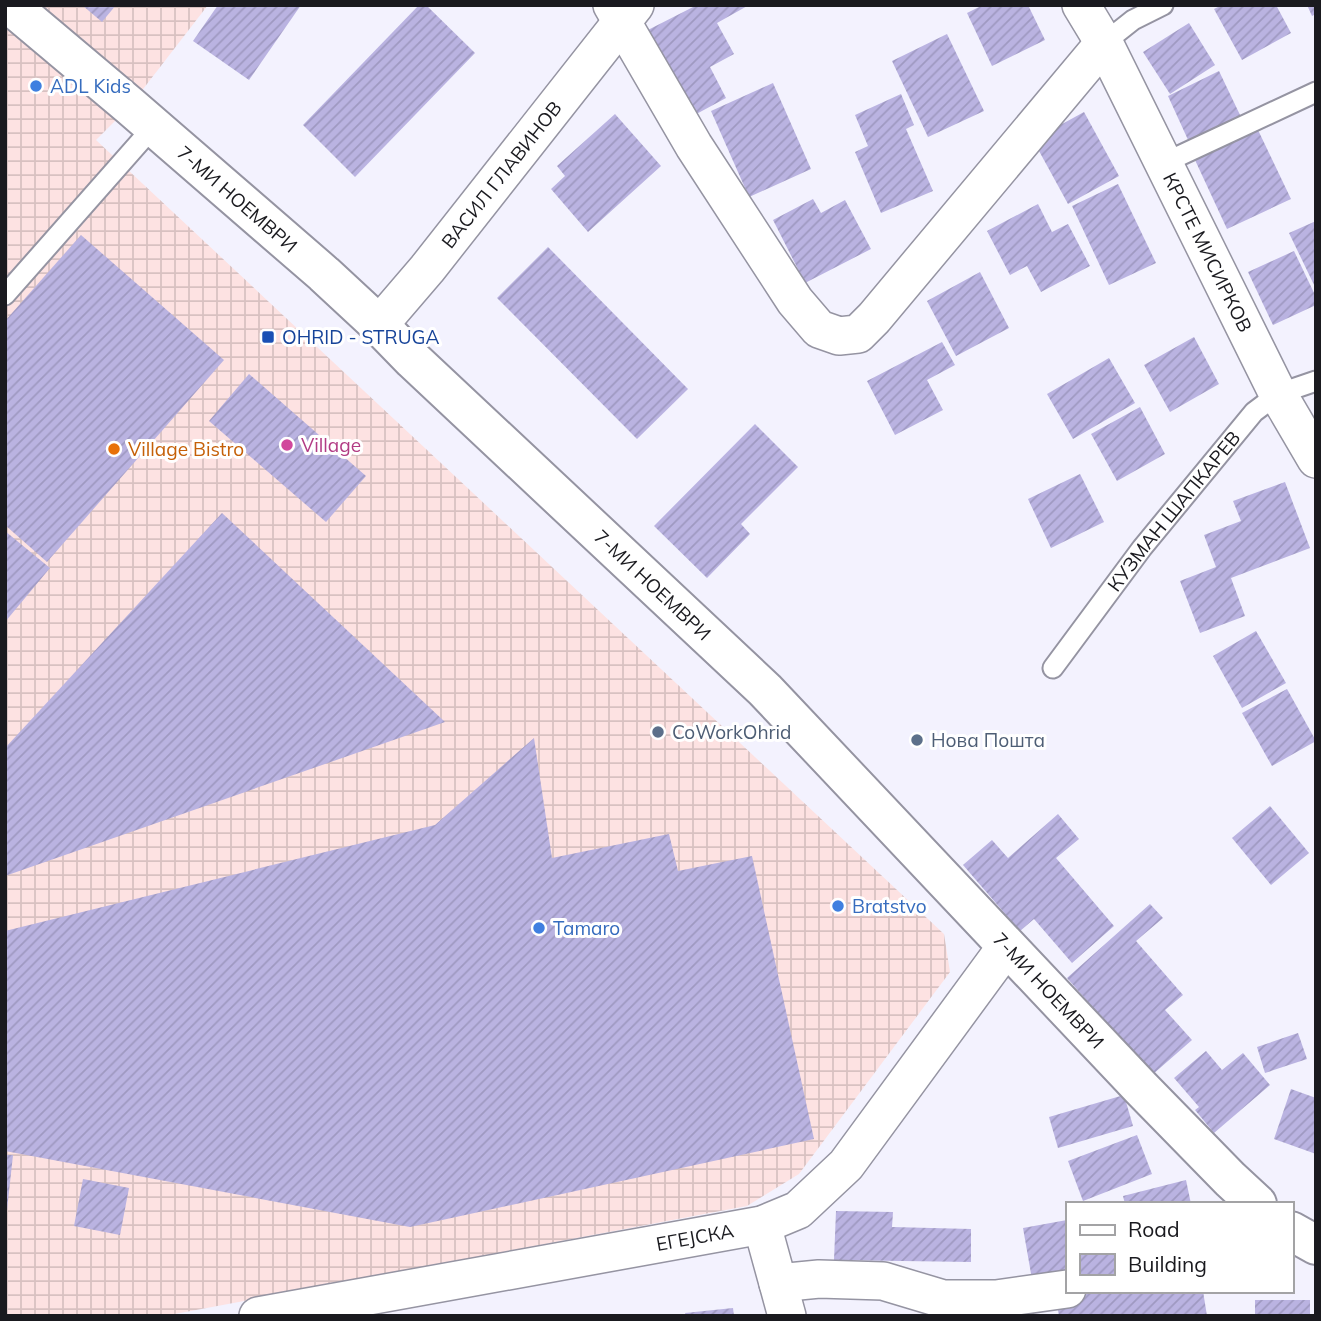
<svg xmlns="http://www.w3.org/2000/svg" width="1321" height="1321" viewBox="0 0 1321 1321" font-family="Mulish,sans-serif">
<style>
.industrial{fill:url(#industrial-grid)}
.building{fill:url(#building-hatch)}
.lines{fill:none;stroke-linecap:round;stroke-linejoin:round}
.lane-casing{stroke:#9594a2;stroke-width:23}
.street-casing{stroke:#9594a2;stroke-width:40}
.secondary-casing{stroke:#9594a2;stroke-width:42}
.lane{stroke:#fff;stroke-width:19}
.street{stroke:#fff;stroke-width:37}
.secondary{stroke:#fff;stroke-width:38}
.shop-dot{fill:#3f7fe0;stroke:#fff;stroke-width:2.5}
.transit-dot{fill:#1a4fb4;stroke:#fff;stroke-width:2.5}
.hotel-dot{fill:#d1479c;stroke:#fff;stroke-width:2.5}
.food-dot{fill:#e8710a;stroke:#fff;stroke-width:2.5}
.service-dot{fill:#5c6f8a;stroke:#fff;stroke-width:2.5}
.labels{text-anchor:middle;stroke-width:6;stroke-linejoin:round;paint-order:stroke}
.shop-label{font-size:19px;fill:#366cbe;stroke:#fff;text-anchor:start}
.street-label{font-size:19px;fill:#1a1a1f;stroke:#fff}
.transit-label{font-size:19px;fill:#164399;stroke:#fff;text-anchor:start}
.hotel-label{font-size:19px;fill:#b23c85;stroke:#fff;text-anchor:start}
.food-label{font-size:19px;fill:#c56008;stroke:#fff;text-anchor:start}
.service-label{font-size:19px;fill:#4e5e75;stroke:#fff;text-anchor:start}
</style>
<defs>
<pattern id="industrial-grid" width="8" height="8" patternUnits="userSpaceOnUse" patternTransform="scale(1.75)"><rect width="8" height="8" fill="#fde2e2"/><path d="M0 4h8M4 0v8" fill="none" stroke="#d8c1c1"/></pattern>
<pattern id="building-hatch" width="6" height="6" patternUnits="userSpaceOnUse" patternTransform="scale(1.75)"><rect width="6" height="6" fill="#bab3e1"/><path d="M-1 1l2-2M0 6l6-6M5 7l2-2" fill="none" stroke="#9f99c1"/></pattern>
</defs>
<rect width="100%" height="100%" fill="#f3f2fe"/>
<path class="industrial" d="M5,5H208L130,106L96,140L944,934L950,972L799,1174L747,1206L164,1316H5Z"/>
<g class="building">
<path d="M82,5H116L102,22Z"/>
<path d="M218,5H301L249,80L193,41Z"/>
<path d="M419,5H426L475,53L355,177L303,125Z"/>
<path d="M697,5H749L717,23L734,54L710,67L726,98L689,118L644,32Z"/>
<path d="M983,5H1028L1045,40L992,66L967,13Z"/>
<path d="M1222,5H1276L1291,33L1242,60L1214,9Z"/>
<path d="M1307,5H1316V14L1312,16Z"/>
<path d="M1189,23L1215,65L1170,94L1143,52Z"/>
<path d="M947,34L984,111L928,137L892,61Z"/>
<path d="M1219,71L1241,117L1189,142L1168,96Z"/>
<path d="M773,83L811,169L749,197L711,111Z"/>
<path d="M901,94L914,125L906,129L933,191L881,213L855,152L868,146L855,115Z"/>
<path d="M1084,112L1119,176L1068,204L1033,140Z"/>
<path d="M615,114L661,166L588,232L551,189L565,176L557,166Z"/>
<path d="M1258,130L1291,199L1227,229L1195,160Z"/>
<path d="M1118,184L1156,263L1109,285L1072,206Z"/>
<path d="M813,199L821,213L845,200L871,249L805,283L773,220Z"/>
<path d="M1038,204L1052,232L1068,224L1090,266L1041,292L1027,266L1010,275L987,231Z"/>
<path d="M1316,221V289L1289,233Z"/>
<path d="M81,235L224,360L47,562L5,525V321Z"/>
<path d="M548,247L688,389L637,439L497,298Z"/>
<path d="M1294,251L1316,297V305L1273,325L1248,272Z"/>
<path d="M980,272L1009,328L956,356L927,301Z"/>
<path d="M1194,337L1219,384L1170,412L1144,365Z"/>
<path d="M942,342L955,365L927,380L943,410L895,435L867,381Z"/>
<path d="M1109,358L1135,403L1073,439L1047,394Z"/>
<path d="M249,374L366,476L326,522L209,421Z"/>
<path d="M1140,407L1165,454L1117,481L1091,434Z"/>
<path d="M755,424L798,467L741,524L750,534L707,578L654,526Z"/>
<path d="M1080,474L1104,522L1051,548L1028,499Z"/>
<path d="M1285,482L1310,548L1231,578L1245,616L1200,633L1180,581L1216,567L1204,535L1241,521L1233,501Z"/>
<path d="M222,513L445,722L5,876V748Z"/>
<path d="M5,531L50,568L5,622Z"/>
<path d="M1256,631L1286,683L1242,708L1213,656Z"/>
<path d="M1287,689L1316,741L1272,766L1242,713Z"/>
<path d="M534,738L552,858L669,834L678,871L752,856L814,1139L410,1227L5,1151V931L435,825Z"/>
<path d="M1270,806L1309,853L1271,885L1232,838Z"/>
<path d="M1058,814L1079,839L1056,858L1114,926L1072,963L1034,919L1020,931L963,865L992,840L1008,858Z"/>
<path d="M1150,904L1163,918L1136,941L1183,995L1165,1010L1192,1040L1152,1075L1067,978Z"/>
<path d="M1298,1033L1307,1059L1265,1073L1257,1047Z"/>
<path d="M1206,1051L1222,1070L1243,1053L1270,1085L1214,1133L1195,1110L1199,1107L1174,1078Z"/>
<path d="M1291,1089L1316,1098V1154L1274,1139Z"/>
<path d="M1124,1095L1133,1126L1058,1148L1049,1117Z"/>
<path d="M1137,1135L1152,1174L1083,1201L1068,1161Z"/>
<path d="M5,1155H13L7,1210H5Z"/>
<path d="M83,1179L129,1188L120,1235L74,1226Z"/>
<path d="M1186,1180L1191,1204H1125L1123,1196Z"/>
<path d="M836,1211L893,1212L892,1227L971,1229V1262L834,1260Z"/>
<path d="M1067,1220V1278L1033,1285L1023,1228Z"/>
<path d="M1100,1291H1203L1207,1316H1059L1056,1299Z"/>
<rect x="1255" y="1300" width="55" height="16"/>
<path d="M733,1308L734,1316H686L685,1313Z"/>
</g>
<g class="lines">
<g class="lane-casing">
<g id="lane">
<path d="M1104,43L1133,20L1163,5"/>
<path d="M1164,163L1316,92"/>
<path d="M5,295L154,126"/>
<path id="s1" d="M1053,668L1142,548L1254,412L1278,394L1316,381"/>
</g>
</g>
<g class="street-casing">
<g id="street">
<path d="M612,5L694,146L795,301L819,329L839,336L858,334L874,318L1104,43"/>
<path id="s2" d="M1081,5L1104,43L1278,394L1316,459"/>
<path id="s3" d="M379,325L427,269L635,5"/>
<path d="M762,1225L787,1316"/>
<path d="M778,1283L819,1279L883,1281L943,1299H996L1067,1289"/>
<path id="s4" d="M258,1316L762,1225L798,1210L846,1165L1006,947"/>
</g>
</g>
<g class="secondary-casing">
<g id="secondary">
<path id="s5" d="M10,5L130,106L324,274L379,325L413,360L765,690L1141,1088L1230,1179L1257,1204"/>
<path d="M1291,1231L1316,1245"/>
</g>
</g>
<use href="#lane" class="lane"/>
<use href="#street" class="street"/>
<use href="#secondary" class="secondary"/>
</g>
<g class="shop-dot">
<circle cx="36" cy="86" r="7"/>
<circle cx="838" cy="906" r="7"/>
<circle cx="539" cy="928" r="7"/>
</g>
<rect class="transit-dot" x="261" y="330" width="14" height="14" rx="3.5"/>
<circle class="hotel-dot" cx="287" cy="445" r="7"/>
<circle class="food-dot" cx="114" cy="449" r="7"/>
<g class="service-dot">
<circle cx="658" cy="732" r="7"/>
<circle cx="917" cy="740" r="7"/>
</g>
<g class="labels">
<g class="shop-label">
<text x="50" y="93">ADL Kids</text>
<text x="852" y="913">Bratstvo</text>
<text x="553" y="935">Tamaro</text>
</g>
<g class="street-label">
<text dy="7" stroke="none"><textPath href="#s3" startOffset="194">ВАСИЛ ГЛАВИНОВ</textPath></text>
<text dy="7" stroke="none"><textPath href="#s5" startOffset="299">7-МИ НОЕМВРИ</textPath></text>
<text dy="7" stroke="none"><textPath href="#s2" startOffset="278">КРСТЕ МИСИРКОВ</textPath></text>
<text dy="7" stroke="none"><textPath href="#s1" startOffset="198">КУЗМАН ШАПКАРЕВ</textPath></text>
<text dy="7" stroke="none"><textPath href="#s5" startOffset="866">7-МИ НОЕМВРИ</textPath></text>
<text dy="7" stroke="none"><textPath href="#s5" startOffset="1433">7-МИ НОЕМВРИ</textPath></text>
<text dy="7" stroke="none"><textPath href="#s4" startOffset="444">ЕГЕЈСКА</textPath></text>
</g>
<g class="transit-label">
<text x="282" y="344">OHRID - STRUGA</text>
</g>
<g class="hotel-label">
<text x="301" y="452">Village</text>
</g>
<g class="food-label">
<text x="128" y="456">Village Bistro</text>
</g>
<g class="service-label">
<text x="672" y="739">CoWorkOhrid</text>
<text x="931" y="747">Нова Пошта</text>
</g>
</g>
<rect width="1321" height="1321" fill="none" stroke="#1a1a1f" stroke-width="14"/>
<rect x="1066" y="1202" width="228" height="91" fill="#ffffff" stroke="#a3a3a5" stroke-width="2"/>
<rect x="1080" y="1225" width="35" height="10" fill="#ffffff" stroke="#a3a3a5" stroke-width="2"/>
<text x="1128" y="1237" font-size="21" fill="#1a1a1f">Road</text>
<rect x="1080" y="1254" width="35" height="21" fill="url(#building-hatch)" stroke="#a3a3a5" stroke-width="2"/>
<text x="1128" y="1272" font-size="21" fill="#1a1a1f">Building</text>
</svg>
